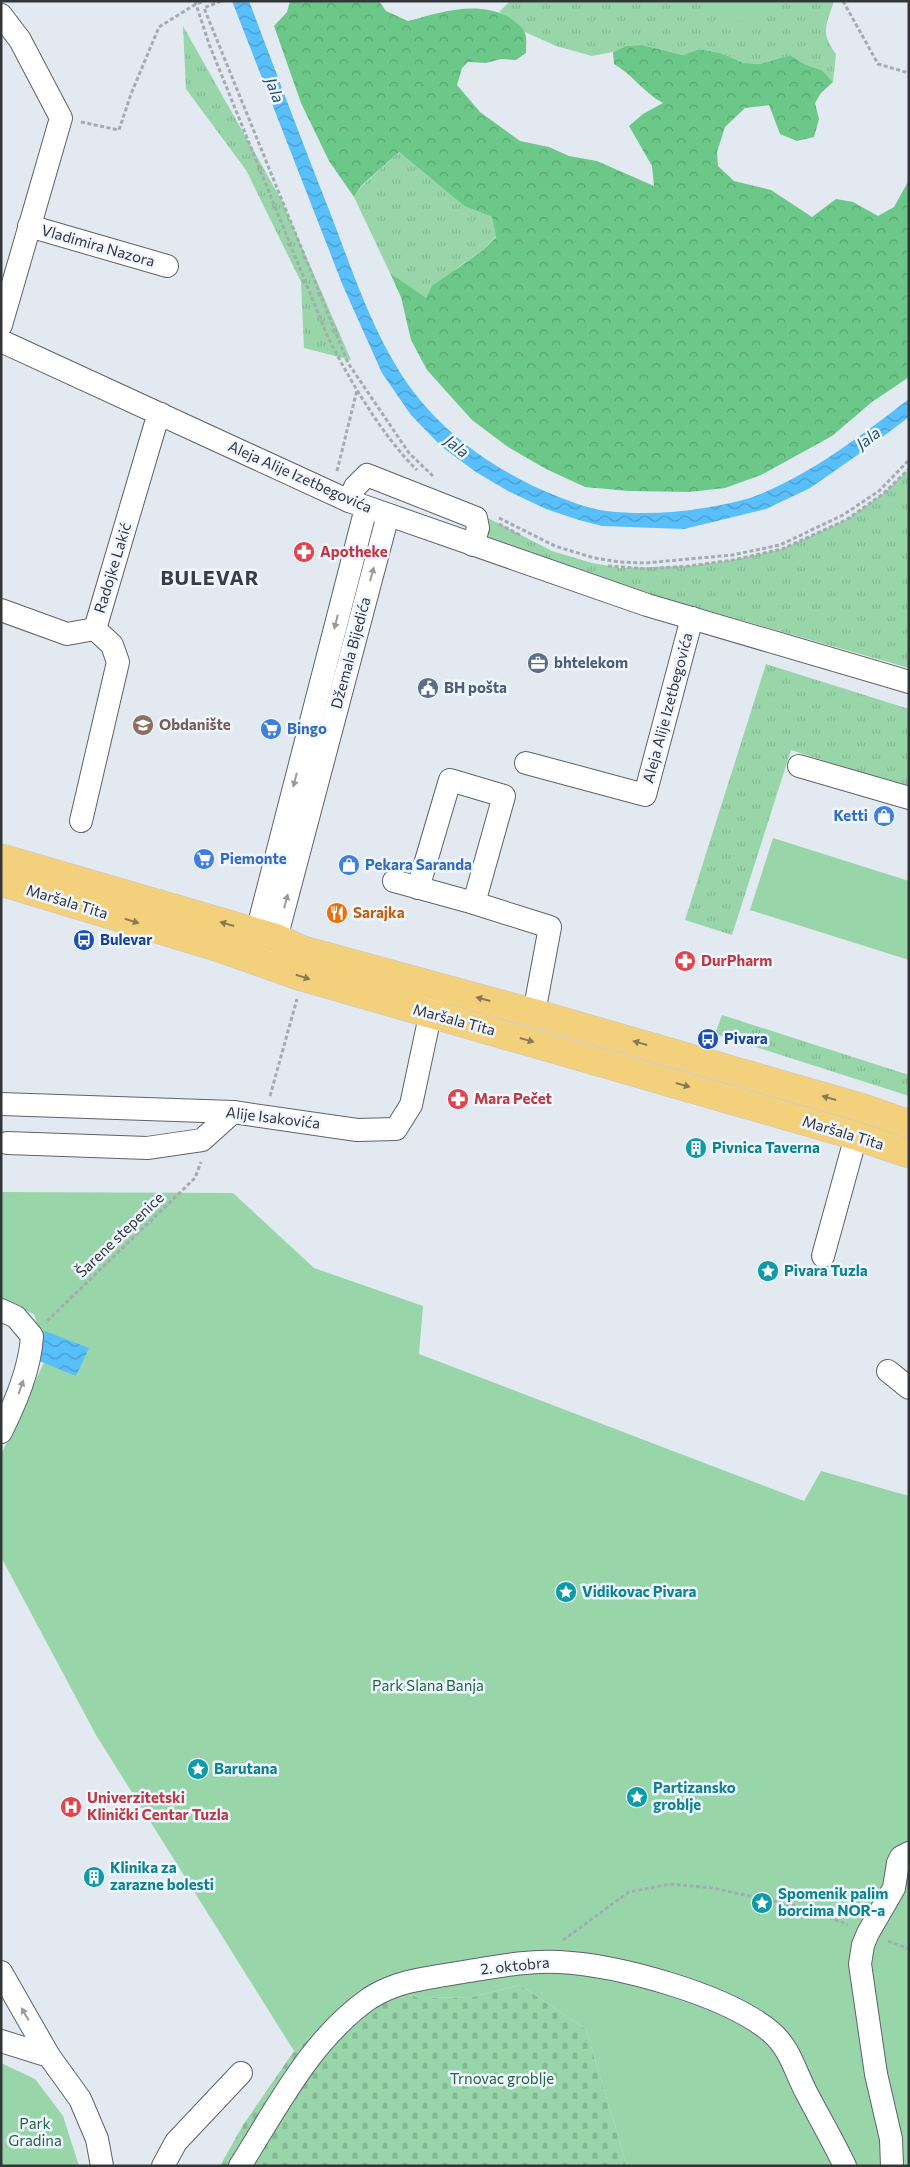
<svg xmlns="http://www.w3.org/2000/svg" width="910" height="2167" viewBox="0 0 910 2167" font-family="Commissioner,sans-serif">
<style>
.grass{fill:url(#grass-tufts)}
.forest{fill:url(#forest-crowns)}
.cemetery{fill:url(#cemetery-stones)}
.park{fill:#98d6a9}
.water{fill:url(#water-waves)}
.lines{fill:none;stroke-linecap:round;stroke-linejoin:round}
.minor-casing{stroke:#5d636a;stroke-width:24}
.major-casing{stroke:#c6c7c8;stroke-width:29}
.path{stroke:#a5abb1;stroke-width:3;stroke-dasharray:4 2.5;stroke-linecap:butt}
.minor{stroke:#fff;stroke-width:22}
.major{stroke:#f3d07c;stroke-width:28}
.oneway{fill:#999a9c}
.oneway2{fill:#897b57}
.labels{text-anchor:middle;stroke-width:5;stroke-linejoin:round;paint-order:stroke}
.street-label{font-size:15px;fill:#333639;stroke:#eff6ff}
.health-label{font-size:15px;font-weight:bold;fill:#be3a42;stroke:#eff6ff;text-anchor:start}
.service-label{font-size:15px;font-weight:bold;fill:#4e5e75;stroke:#eff6ff;text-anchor:start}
.education-label{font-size:15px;font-weight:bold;fill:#785e54;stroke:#eff6ff;text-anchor:start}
.shop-label{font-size:15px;font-weight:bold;fill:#366cbe;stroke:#eff6ff;text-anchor:start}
.food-label{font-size:15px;font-weight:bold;fill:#c56008;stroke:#eff6ff;text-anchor:start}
.transit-label{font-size:15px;font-weight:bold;fill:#164399;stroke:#eff6ff;text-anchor:start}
.culture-label{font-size:15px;font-weight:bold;fill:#0d838f;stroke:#eff6ff;text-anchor:start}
.park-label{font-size:15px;fill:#22643b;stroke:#eff6ff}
.water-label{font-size:16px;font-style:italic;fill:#27516a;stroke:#eff6ff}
.district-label{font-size:20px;font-weight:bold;letter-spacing:1px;fill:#393e45;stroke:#eff6ff}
</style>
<defs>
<pattern id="grass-tufts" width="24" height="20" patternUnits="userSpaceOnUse" patternTransform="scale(1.25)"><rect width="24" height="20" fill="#98d6a9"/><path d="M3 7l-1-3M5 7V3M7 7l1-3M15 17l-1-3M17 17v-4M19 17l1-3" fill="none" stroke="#83b892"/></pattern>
<pattern id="forest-crowns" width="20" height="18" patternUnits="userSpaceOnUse" patternTransform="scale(1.25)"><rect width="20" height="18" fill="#6bc889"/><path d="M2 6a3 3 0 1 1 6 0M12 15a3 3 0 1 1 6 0" fill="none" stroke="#59a371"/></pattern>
<pattern id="cemetery-stones" width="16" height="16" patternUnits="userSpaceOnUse" patternTransform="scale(1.25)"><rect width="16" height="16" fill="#98d6a9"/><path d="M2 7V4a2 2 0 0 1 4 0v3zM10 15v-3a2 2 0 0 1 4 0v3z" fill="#83b892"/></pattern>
<pattern id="water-waves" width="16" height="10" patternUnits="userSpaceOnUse" patternTransform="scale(1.25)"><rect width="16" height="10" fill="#58bffa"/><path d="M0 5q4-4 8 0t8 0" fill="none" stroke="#499ccb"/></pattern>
</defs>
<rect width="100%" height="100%" fill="#e2e9f1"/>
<g class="grass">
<path d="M510,1H834C826,26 820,32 836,54L833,82L822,70L804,64L790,55L760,64L744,63L720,53L699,49L683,55L642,45L626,46L613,52L592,56L556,46L525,32L514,21L499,12Z"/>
<path d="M183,26L282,201L351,360L304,348L301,282L246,170L186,89Z"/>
<path d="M399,152L464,206L492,217L496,236L482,251L458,267L426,299L390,273L354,197L361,187Z"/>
<path d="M909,469V668L664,598L479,537L486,517L552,551L592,563L620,568L689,566L733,560L782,549L846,520L883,494Z"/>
<path d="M766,664L909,709V788L791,750L732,935L685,920Z"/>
<path d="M722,1015L909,1075V1096L715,1034Z"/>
</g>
<path class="forest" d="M290,1H379L386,11L408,21C441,12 476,0 509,17C514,21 523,27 525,33C527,39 526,47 526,53L516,60L501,59L486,63L468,62L462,68L457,85L480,112L520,141L549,147L569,156L597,161L654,186L652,166L629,126L643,114L663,103C644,93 633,75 614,64L613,52L626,46L642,45L683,55L699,49L720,53L744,63L760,64L790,55L804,64L822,70L833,82L821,93L815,103L819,119L814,137L797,141L780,134L769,105L745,108L725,127L717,152L718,166L734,181L771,190L812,217L836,199L853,202L878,216L894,207L909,180V377L872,402L832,436L761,475L725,488L689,492L629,491L585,487L546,469L508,447L472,420L427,370L411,340L401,297L390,273L426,298L432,286L482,251L496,237L492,217L464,206L399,152L361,186L354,197L329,161L301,103L274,26L287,12Z"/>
<path class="cemetery" d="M520,1985L586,2029L627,2166H220L243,2125L294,2051L368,1987L423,1998L472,1997Z"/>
<g class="park">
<path d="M697,1H784C760,27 720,28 697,1Z"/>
<path d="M773,838L909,881V960L750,910Z"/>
<path d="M1,1192L233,1193L314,1268L423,1306L419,1354L804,1501L821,1471L909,1496V2166H627L586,2029L520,1985L472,1997L423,1998L368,1987L294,2051L96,1735L1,1557V1455L47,1356L34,1314L1,1301Z"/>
<path d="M1,2063L35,2079L63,2116L79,2166H1Z"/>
</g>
<g class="water">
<path d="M232,1H249C276,72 303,144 331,215C351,267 369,322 398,369C434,429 495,472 559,497C574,503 590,509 606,511C641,515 677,513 710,507C728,504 747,500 763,493C817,470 863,434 909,399V417L869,447L810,488L766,509L684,529L602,526L579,520L546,509L508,491L476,472L442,447L411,415L382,373L343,286Z"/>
<path d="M45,1331L89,1348L76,1376L37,1360Z"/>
</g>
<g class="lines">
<g class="minor-casing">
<g id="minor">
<path d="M1,15L20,40L61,118L1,325"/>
<path d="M29,226L167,266"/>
<path d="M1,341L349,501L647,605L909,682"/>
<path d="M349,501L355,487L367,475L476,518L478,528L473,545"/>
<path d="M1,610L67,634L95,629L155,426L161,414"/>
<path d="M526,763L645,795L692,618"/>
<path d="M799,766L909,798"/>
<path d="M81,821L118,662L112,645L95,629"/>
<path d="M394,881L474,903L550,927L534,1013"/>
<path d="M418,888L450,780L504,796L474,903"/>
<path d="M253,947L366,508"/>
<path d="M272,954L388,515"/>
<path d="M1,1104L233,1112L357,1130L396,1129L411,1105L434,997"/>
<path d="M7,1143L147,1148L202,1140L233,1112"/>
<path d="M823,1256L856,1136"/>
<path d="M1,1310L16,1317L32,1336C30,1369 16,1402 1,1432"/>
<path d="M888,1371L909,1388"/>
<path d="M1,1972L49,2056"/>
<path d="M1,2041L49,2056L80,2099L97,2139L102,2166"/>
<path d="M163,2166L176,2142L241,2073"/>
<path d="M240,2166C278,2106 311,2039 370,1998C397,1981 426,1978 457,1973C490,1968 525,1960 559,1962C617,1965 726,1994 771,2032C790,2048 795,2071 806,2092C819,2117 833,2141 845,2166"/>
<path d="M892,2166L891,2139L876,2074L860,1964L863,1945L868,1933L894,1888L898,1863L901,1857L909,1853"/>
</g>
</g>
<g class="major-casing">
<g id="major">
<path d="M1,858L276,938L303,950L534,1013L863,1108L909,1124"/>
<path d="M1,882L220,948L299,976L856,1136L909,1154"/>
</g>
</g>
<g class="path">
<path d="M195,1L209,44L327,335C348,378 383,437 417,470"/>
<path d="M221,1L204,8L348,363L409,453L433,476"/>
<path d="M843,1L878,64L909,73"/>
<path d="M81,122L119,130L131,94L159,27L196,4L205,1"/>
<path d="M337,471L357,390"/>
<path d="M499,518L555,546L594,558L620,562L645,563L732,555L780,545L843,515L879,491L909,460"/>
<path d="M499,524L520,535"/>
<path d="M608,566L646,569L689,566L733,560L782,549L846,520L883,494L909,469"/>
<path d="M270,1096L297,999"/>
<path d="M47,1321L195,1178L201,1162"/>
<path d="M563,1940L629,1892L670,1884L713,1888L809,1909L848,1925"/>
<path d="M888,1941L909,1949"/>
</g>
<use href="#minor" class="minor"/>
<use href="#major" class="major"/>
</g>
<defs><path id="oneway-solid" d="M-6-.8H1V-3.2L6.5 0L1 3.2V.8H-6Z" transform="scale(1.25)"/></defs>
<g class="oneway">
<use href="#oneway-solid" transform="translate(372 574) rotate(-75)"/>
<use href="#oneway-solid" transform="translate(336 622) rotate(104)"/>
<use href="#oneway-solid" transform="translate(295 780) rotate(104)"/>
<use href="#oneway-solid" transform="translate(286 901) rotate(-75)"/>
<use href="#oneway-solid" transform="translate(21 1387) rotate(-71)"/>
<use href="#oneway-solid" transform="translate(25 2014) rotate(-120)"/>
</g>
<g class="oneway2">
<use href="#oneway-solid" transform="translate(132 921) rotate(17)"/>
<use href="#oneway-solid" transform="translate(227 924) rotate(-164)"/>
<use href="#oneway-solid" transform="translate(303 977) rotate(17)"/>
<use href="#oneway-solid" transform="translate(483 999) rotate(-165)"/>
<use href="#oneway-solid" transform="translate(527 1040) rotate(16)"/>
<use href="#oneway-solid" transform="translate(640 1043) rotate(-164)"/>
<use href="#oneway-solid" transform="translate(683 1085) rotate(16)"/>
<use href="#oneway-solid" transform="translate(829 1098) rotate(-164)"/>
</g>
<defs>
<g id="pharmacy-disc" transform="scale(1.125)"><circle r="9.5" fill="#e0444e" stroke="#eff6ff"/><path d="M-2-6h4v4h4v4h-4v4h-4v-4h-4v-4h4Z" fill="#fff"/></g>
<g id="office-disc" transform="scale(1.125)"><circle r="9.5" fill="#5c6f8a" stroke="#eff6ff"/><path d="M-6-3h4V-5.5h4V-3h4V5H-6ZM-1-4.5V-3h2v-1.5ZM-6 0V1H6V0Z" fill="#fff"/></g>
<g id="civic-disc" transform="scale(1.125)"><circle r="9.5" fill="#5c6f8a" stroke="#eff6ff"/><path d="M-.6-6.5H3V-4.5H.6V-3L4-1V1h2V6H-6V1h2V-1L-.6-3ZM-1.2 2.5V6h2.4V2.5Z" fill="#fff"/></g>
<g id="school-disc" transform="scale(1.125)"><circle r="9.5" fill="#8d6e63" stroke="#eff6ff"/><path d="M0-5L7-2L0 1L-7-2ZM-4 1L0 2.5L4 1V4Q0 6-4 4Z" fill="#fff"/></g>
<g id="supermarket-disc" transform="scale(1.125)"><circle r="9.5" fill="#3f7fe0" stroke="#eff6ff"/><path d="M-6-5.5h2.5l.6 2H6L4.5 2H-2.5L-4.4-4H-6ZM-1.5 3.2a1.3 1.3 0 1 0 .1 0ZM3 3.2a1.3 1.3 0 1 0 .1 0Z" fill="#fff"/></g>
<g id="shop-disc" transform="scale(1.125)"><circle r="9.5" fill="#3f7fe0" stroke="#eff6ff"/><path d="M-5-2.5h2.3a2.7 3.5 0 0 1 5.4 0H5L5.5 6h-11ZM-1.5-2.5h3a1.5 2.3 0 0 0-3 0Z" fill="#fff"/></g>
<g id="restaurant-disc" transform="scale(1.125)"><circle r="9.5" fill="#e8710a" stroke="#eff6ff"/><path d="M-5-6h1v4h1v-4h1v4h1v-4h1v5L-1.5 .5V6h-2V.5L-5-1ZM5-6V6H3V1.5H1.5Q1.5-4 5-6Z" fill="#fff"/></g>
<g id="bus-disc" transform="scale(1.125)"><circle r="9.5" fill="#1a4fb4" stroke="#eff6ff"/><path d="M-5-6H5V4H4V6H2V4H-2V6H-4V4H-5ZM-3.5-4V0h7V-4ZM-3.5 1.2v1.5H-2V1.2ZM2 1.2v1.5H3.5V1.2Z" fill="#fff"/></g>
<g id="building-disc" transform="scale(1.125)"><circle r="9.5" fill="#0f9aa8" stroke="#eff6ff"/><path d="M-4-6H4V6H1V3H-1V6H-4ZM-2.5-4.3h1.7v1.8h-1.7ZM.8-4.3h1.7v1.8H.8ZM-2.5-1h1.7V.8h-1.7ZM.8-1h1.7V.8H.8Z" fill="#fff"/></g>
<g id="sight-disc" transform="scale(1.125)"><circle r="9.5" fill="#0f9aa8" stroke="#eff6ff"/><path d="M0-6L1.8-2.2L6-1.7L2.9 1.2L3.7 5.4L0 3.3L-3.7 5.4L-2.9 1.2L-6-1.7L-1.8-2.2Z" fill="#fff"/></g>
<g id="hospital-disc" transform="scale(1.125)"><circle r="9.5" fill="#e0444e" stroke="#eff6ff"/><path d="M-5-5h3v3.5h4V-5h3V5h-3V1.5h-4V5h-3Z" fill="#fff"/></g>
</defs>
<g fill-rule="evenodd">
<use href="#pharmacy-disc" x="304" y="552"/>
<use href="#office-disc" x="538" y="663"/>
<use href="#civic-disc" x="428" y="688"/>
<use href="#school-disc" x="143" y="725"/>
<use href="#supermarket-disc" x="271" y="729"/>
<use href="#shop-disc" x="884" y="816"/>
<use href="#supermarket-disc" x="204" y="859"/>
<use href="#shop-disc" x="349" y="865"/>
<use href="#restaurant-disc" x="337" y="913"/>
<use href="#bus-disc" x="84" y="940"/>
<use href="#pharmacy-disc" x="685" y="961"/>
<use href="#bus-disc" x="708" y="1039"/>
<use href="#pharmacy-disc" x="458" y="1099"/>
<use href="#building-disc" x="696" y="1148"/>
<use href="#sight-disc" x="768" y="1271"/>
<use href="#sight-disc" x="566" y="1592"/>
<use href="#sight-disc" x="198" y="1769"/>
<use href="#sight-disc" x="637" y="1797"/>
<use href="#hospital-disc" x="71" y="1807"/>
<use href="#building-disc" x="94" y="1877"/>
<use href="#sight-disc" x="762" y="1903"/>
</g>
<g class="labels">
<g class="street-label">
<text transform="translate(98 246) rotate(16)" y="5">Vladimira Nazora</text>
<text transform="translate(300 477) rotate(24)" y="5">Aleja Alije Izetbegovića</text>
<text transform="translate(113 568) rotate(-73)" y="5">Radojke Lakić</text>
<text transform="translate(351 653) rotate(-75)" y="5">Džemala Bijedića</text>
<text transform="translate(668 708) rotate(-75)" y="5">Aleja Alije Izetbegovića</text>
<text transform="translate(67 902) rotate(17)" y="5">Maršala Tita</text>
<text transform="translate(454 1020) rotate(15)" y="5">Maršala Tita</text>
<text transform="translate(273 1118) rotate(7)" y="5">Alije Isakovića</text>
<text transform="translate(843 1133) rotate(17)" y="5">Maršala Tita</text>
<text transform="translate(120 1235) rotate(-44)" y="5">Šarene stepenice</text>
<text transform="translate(515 1966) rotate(-6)" y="5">2. oktobra</text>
</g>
<g class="health-label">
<text x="320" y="557">Apotheke</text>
<text x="701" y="966">DurPharm</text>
<text x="474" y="1104">Mara Pečet</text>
<text x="87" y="1803">Univerzitetski<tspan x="87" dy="17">Klinički Centar Tuzla</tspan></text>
</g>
<g class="service-label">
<text x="554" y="668">bhtelekom</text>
<text x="444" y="693">BH pošta</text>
</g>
<g class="education-label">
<text x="159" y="730">Obdanište</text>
</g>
<g class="shop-label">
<text x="287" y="734">Bingo</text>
<text x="868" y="821" text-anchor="end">Ketti</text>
<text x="220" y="864">Piemonte</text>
<text x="365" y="870">Pekara Saranda</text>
</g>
<g class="food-label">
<text x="353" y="918">Sarajka</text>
</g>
<g class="transit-label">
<text x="100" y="945">Bulevar</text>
<text x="724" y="1044">Pivara</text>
</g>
<g class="culture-label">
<text x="712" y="1153">Pivnica Taverna</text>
<text x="784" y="1276">Pivara Tuzla</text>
<text x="582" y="1597">Vidikovac Pivara</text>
<text x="214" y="1774">Barutana</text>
<text x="653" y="1793">Partizansko<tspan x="653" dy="17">groblje</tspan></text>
<text x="110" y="1873">Klinika za<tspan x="110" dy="17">zarazne bolesti</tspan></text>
<text x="778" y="1899">Spomenik palim<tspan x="778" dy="17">borcima NOR-a</tspan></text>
</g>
<g class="park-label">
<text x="428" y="1691">Park Slana Banja</text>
<text x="502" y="2084">Trnovac groblje</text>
<text x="35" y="2129">Park<tspan x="35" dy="17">Gradina</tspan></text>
</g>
<g class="water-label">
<text transform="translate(275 90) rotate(69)" y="6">Jala</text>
<text transform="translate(868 438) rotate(-37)" y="6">Jala</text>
<text transform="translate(457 446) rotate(38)" y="6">Jala</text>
</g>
<g class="district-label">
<text x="210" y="585">BULEVAR</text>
</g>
</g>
<rect width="910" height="2167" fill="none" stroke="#333639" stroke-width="5"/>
</svg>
